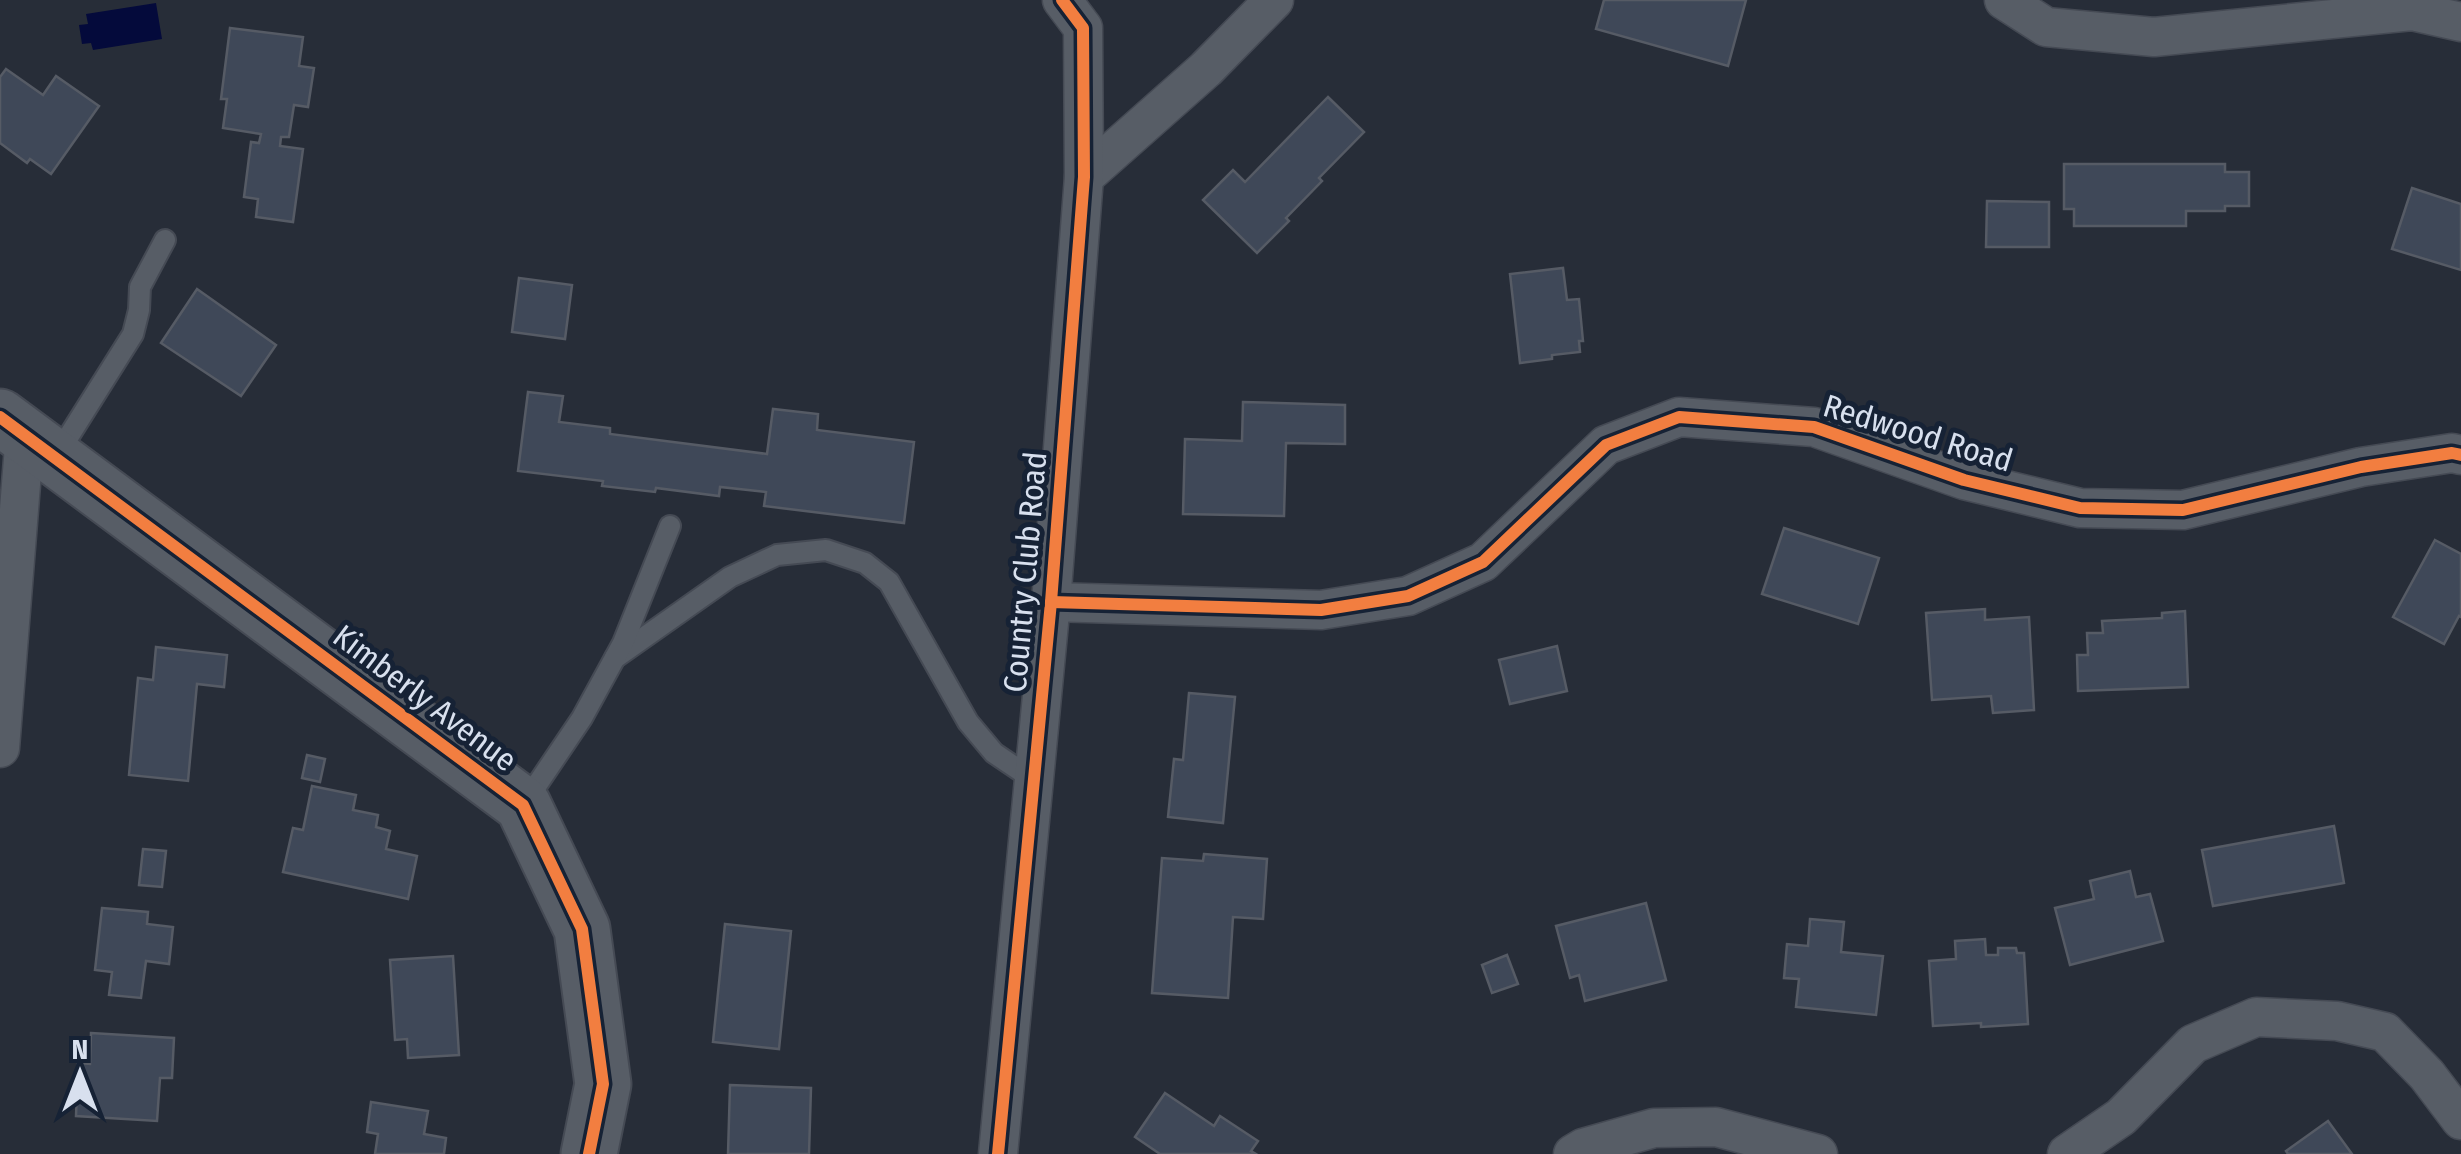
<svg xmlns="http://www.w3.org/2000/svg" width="2461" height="1154" viewBox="0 0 2461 1154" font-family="'Fira Sans Condensed',sans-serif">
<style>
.water{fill:#040a3b}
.building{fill:#3f4858;stroke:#565b65;stroke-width:2.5}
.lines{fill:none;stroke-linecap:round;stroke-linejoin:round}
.lane-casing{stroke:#454a54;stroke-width:24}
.street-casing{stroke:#454a54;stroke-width:41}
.secondary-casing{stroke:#454a54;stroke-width:59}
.lane{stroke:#575d66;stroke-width:20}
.street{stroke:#575d66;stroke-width:38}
.secondary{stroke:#575d66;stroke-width:55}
.cycleway-casing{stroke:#162235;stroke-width:19}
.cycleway{stroke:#f27e40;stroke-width:12}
.labels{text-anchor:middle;stroke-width:10;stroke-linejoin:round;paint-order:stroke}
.street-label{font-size:32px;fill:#d8e0ee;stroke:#162235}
</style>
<rect width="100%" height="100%" fill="#272d38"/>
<path class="water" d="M156,3L162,39L93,50L91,43L82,44L79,25L88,24L86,14Z"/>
<g class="building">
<path d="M1604,0H1746L1728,66L1596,29Z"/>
<path d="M230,28L303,37L299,66L314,68L308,107L294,105L289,137H281L280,146L303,149L293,222L256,217L258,199L244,197L251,142L259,143L261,134L223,128L227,99H221Z"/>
<path d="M6,69L43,95L56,76L99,106L51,174L30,159L27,163L0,143V77Z"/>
<path d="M1328,97L1364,132L1319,178L1322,181L1286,218L1289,221L1257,253L1203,200L1233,170L1245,182Z"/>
<path d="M2064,164H2225V172H2249V206H2225V211H2186V226H2074V209H2064Z"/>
<path d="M2412,188L2461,204V270L2392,249Z"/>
<path d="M1987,201L2049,202V247H1986Z"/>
<path d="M1563,268L1567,300L1579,299L1583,341H1579L1580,352L1552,355V359L1520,363L1510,274Z"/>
<path d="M519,278L572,285L565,339L512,332Z"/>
<path d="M197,289L276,345L241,396L161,343Z"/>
<path d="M528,392L563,396L559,422L610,428V434L767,454L773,409L818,414L817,430L914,442L904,523L764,506L766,492L720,487L719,496L656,488L655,492L602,486L603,481L518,471Z"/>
<path d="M1243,402L1345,405V444L1286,443L1284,516L1183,514L1185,439L1242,441Z"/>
<path d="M1784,528L1879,558L1858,624L1762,594Z"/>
<path d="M2435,540L2461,554V617L2459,616L2444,644L2393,617Z"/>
<path d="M1985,609V620L2029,617L2034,710L1993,713L1991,696L1932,700L1926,613Z"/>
<path d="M2185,611L2188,687L2078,691L2077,655H2088L2087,633H2103L2102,621L2162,618V613Z"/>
<path d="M1557,646L1567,691L1510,704L1499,660Z"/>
<path d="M156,647L227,655L224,687L197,684L188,781L129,775L138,678L153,680Z"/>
<path d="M1189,693L1235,697L1223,823L1168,817L1174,759L1183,760Z"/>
<path d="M307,755L325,759L320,782L302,778Z"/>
<path d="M312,786L356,795L353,810L378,815L376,827L390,831L386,849L417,856L408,899L283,872L293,828L303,830Z"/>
<path d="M2334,826L2344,883L2213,906L2202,850Z"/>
<path d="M143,849L166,851L162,887L139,885Z"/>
<path d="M1204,854L1267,859L1263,919L1233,917L1228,998L1152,993L1162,858L1203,861Z"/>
<path d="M2130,871L2136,897L2150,894L2163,941L2070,965L2055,908L2094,899L2090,881Z"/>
<path d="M1646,903L1666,980L1585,1001L1579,975L1570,978L1556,926Z"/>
<path d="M102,908L148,912L147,924L173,927L169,964L146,961L141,998L109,995L112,972L95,970Z"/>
<path d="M1810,919L1844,922L1841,952L1883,956L1876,1015L1796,1007L1799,979L1784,978L1787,944L1808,946Z"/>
<path d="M725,924L791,931L779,1049L713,1042Z"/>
<path d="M1985,939L1986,955H1998V948H2016L2017,953H2024L2028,1024L1981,1027V1023L1933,1026L1929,961L1956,959L1955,941Z"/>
<path d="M1507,955L1518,984L1492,993L1482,965Z"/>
<path d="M453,956L459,1055L408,1058L407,1039L395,1040L390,960Z"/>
<path d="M91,1033L174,1038L172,1078H160L157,1121L76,1116L78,1063L90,1064Z"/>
<path d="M730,1085L811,1088L809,1154H728Z"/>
<path d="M1165,1093L1214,1126L1220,1116L1258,1141L1251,1151L1256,1154H1160L1135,1137Z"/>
<path d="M371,1102L428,1111L424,1134L446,1138L444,1154H375L378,1134L367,1132Z"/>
<path d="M2328,1121L2352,1154H2288L2286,1151Z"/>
</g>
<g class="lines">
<g class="lane-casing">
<g id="lane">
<path d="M57,455L133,334L139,310L140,287L165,240"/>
<path d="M615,658L730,577L777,555L826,550L865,563L889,582L968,722L994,753L1034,780"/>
<path d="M524,804L582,718L623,643L670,526"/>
</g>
</g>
<g class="street-casing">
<g id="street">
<path d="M2004,0L2046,27L2154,37L2412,11L2461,22"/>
<path d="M1084,177L1206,69L1274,0"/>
<path d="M1051,602L1321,610L1408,596L1483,562L1606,445L1679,417L1814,427L1964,480L2080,508L2183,510L2361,467L2452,453L2461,455"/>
<path d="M0,748L25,434"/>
<path d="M998,1154L1051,602L1084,177L1083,28L1062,0"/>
<path d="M1573,1154L1583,1148L1654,1128L1716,1127L1818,1154"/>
<path d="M2067,1154L2121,1117L2193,1044L2256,1017L2337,1021L2385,1032L2427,1075L2461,1120"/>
</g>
</g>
<g class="secondary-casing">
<path id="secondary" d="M0,417L523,805L582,929L603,1084L589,1154"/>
</g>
<use href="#lane" class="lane"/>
<use href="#street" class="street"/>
<use href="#secondary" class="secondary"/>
<g class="cycleway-casing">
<g id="cycleway">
<path d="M0,417L523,805L582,929L603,1084L589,1154"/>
<path d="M1051,602L1321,610L1408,596L1483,562L1606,445L1679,417L1814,427L1964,480L2080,508L2183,510L2361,467L2452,453L2461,455"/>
<path d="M998,1154L1051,602L1084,177L1083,28L1062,0"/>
</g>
</g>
<use href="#cycleway" class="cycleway"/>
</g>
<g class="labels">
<g class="street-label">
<text transform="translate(1918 433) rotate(17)" y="11">Redwood Road</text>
<text transform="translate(1025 572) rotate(-85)" y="11">Country Club Road</text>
<text transform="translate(425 698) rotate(37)" y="11">Kimberly Avenue</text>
</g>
</g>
<g transform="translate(80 1074)" stroke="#162235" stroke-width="8" paint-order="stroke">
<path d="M0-8L18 38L0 25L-18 38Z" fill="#d8e0ee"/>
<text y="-15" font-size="28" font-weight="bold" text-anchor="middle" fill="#d8e0ee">N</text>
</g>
</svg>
